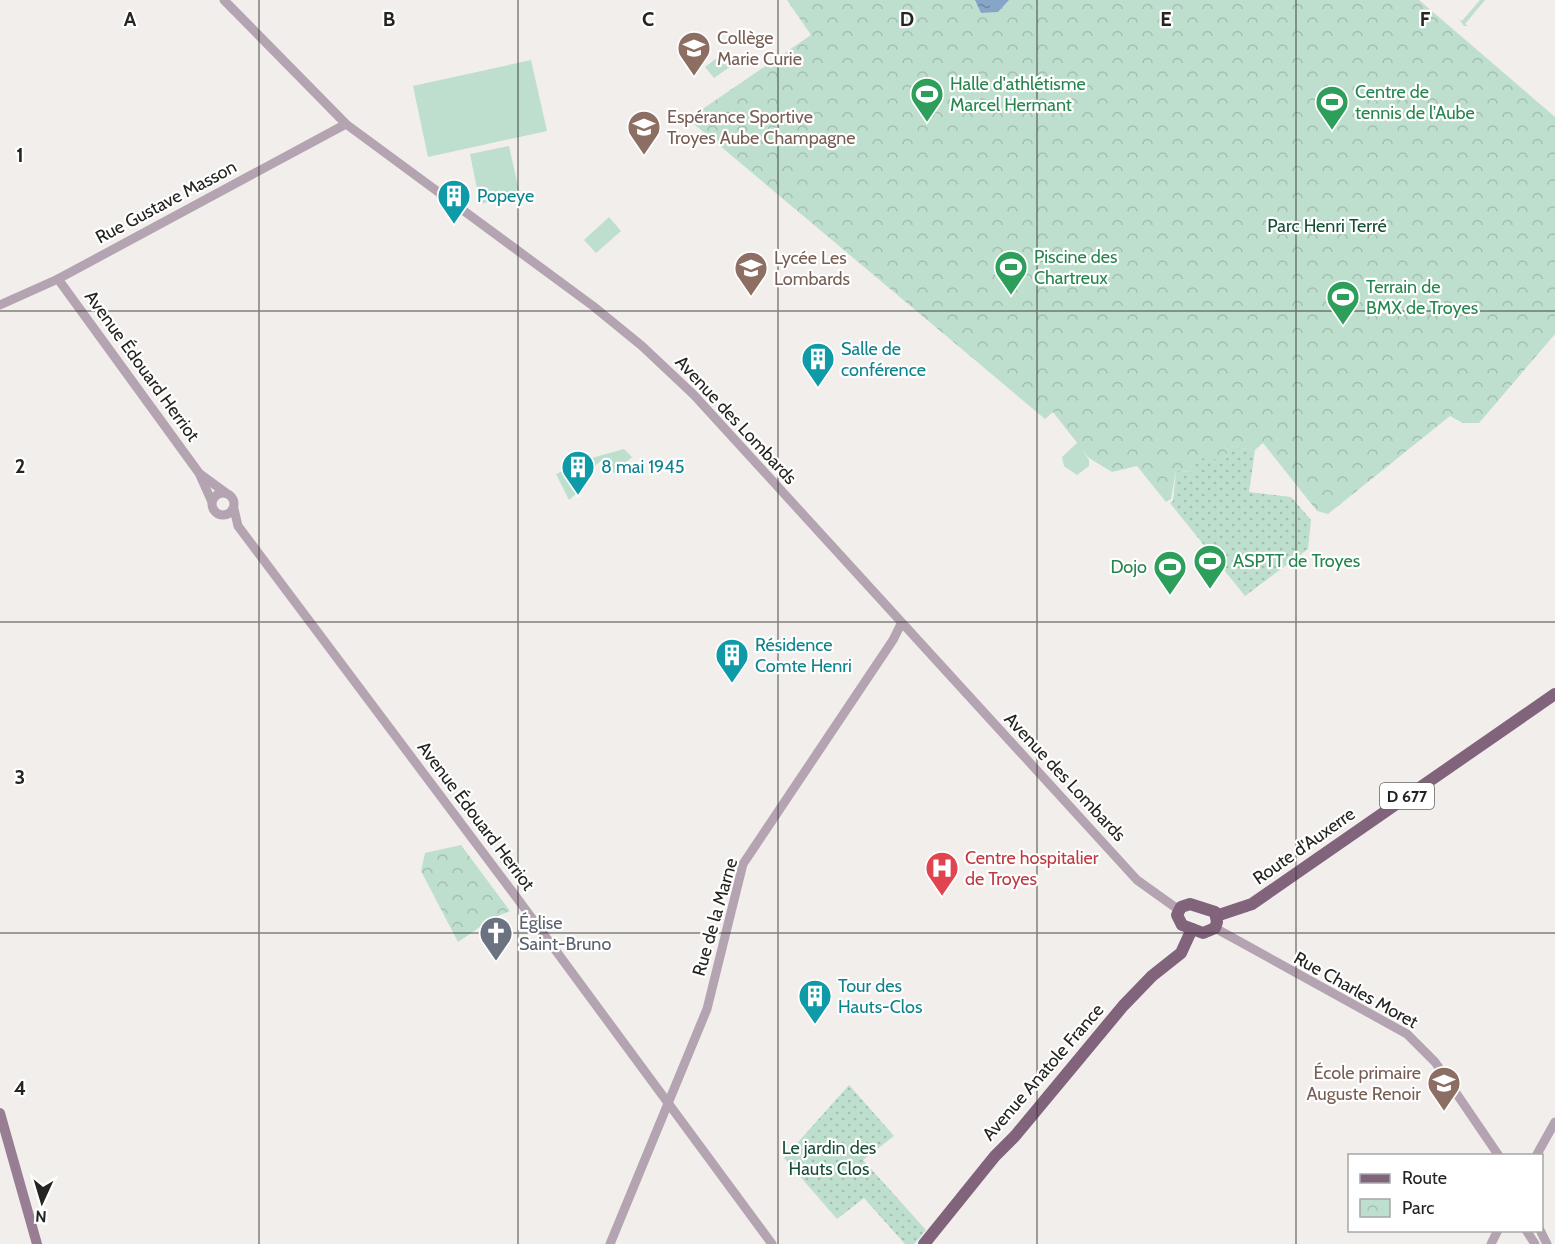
<svg xmlns="http://www.w3.org/2000/svg" width="1555" height="1244" viewBox="0 0 1555 1244" font-family="Cabin,sans-serif">
<style>
.grass{fill:#bedfcd}
.park{fill:url(#park-crowns)}
.garden{fill:url(#garden-dots)}
.water{fill:url(#water-ripples)}
.lines{fill:none;stroke-linecap:round;stroke-linejoin:round}
.tertiary{stroke:#b4a3b0;stroke-width:9}
.secondary{stroke:#977e92;stroke-width:10}
.primary{stroke:#81647c;stroke-width:12}
.grid{fill:none;stroke:#242422;stroke-width:1.5;stroke-opacity:0.55}
.labels{text-anchor:middle;stroke-width:4.5;stroke-linejoin:round;paint-order:stroke}
.shield{fill:#fff;stroke:#666664;stroke-width:1.5}
.shield-label{font-size:16px;font-weight:bold;fill:#242422}
.education-label{font-size:18px;fill:#785e54;stroke:#fff;text-anchor:start}
.leisure-label{font-size:18px;fill:#27864d;stroke:#fff;text-anchor:start}
.culture-label{font-size:18px;fill:#0d838f;stroke:#fff;text-anchor:start}
.street-label{font-size:18px;fill:#242422;stroke:#fff}
.park-label{font-size:18px;fill:#174e36;stroke:#fff}
.health-label{font-size:18px;fill:#be3a42;stroke:#fff;text-anchor:start}
.worship-label{font-size:18px;fill:#5b616d;stroke:#fff;text-anchor:start}
.grid-label{font-size:20px;text-anchor:middle;font-weight:bold;fill:#242422;stroke:#fff;stroke-width:4.5;stroke-linejoin:round;paint-order:stroke}
</style>
<defs>
<pattern id="park-crowns" width="20" height="18" patternUnits="userSpaceOnUse" patternTransform="scale(1.5)"><rect width="20" height="18" fill="#bedfcd"/><path d="M2 6a3 3 0 1 1 6 0M12 15a3 3 0 1 1 6 0" fill="none" stroke="#a3bfb0"/></pattern>
<pattern id="garden-dots" width="8" height="8" patternUnits="userSpaceOnUse" patternTransform="scale(1.5)"><rect width="8" height="8" fill="#bedfcd"/><path d="M2 2h.1M6 6h.1" fill="none" stroke="#a3bfb0" stroke-width="1.8" stroke-linecap="round"/></pattern>
<pattern id="water-ripples" width="26" height="14" patternUnits="userSpaceOnUse" patternTransform="scale(1.5)"><rect width="26" height="14" fill="#87a5c6"/><path d="M2 4q2-2 4 0t4 0M15 11q2-2 4 0t4 0" fill="none" stroke="#6e86a0"/></pattern>
</defs>
<rect width="100%" height="100%" fill="#f1eeeb"/>
<g class="grass">
<path d="M1480,0H1485L1465,24L1468,26H1464L1459,19L1462,21Z"/>
<path d="M725,52L734,64L714,78L705,67Z"/>
<path d="M531,60L547,131L428,157L413,86Z"/>
<path d="M509,146L520,195L480,204L470,154Z"/>
<path d="M609,217L621,231L596,253L584,240Z"/>
<path d="M1078,442L1089,460V466L1077,475L1064,466L1062,457Z"/>
<path d="M624,449L632,457L614,473L602,460L572,484L578,492L569,500L556,474L567,469L570,473L590,464L588,459Z"/>
</g>
<g class="park">
<path d="M787,0H1419L1555,117V334L1479,423H1463L1450,416L1328,514L1317,511L1263,443L1255,450L1228,446L1226,460L1193,472L1176,471L1171,499L1166,502L1137,466L1112,472L1089,458L1053,412L1045,419L688,119L811,35Z"/>
<path d="M461,845L510,911L493,918L458,942L421,871L425,853Z"/>
</g>
<g class="garden">
<path d="M1228,446L1255,450L1249,492L1291,497L1311,520L1308,549L1245,596L1170,503L1173,501L1176,471L1193,472L1194,458L1226,460Z"/>
<path d="M849,1085L894,1136L863,1160L926,1230L914,1244H905L864,1198L837,1219L784,1158Z"/>
</g>
<path class="water" d="M975,0H1009L998,12L981,13Z"/>
<g class="lines">
<g class="tertiary">
<path d="M224,0L346,124L593,306L642,346L694,395L1137,880L1179,910"/>
<path d="M58,279L199,473L212,502"/>
<path d="M0,305L58,279L346,124"/>
<path d="M200,474L226,493"/>
<circle cx="223" cy="504" r="11"/>
<path d="M234,509L238,526L517,898L772,1244"/>
<path d="M1215,928L1407,1034L1435,1062L1499,1156"/>
<path d="M1536,1156L1555,1122"/>
<path d="M1526,1230L1535,1244"/>
<path d="M1540,1230L1547,1244"/>
<path d="M610,1244L707,1009L743,864L893,640L901,624"/>
<path d="M1491,1244L1498,1230"/>
</g>
<path class="secondary" d="M0,1113L37,1244"/>
<g class="primary">
<path d="M1190,904L1215,912L1217,922L1215,928L1203,933L1182,925L1177,915L1181,907Z"/>
<path d="M1216,916L1252,904L1555,694"/>
<path d="M924,1244L995,1156L1015,1136L1123,1006L1152,976L1181,953L1192,929"/>
</g>
</g>
<path class="grid" d="M259,0V1244M518,0V1244M778,0V1244M1037,0V1244M1296,0V1244M0,311H1555M0,622H1555M0,933H1555"/>
<defs>
<g id="school-pin" transform="scale(1.725)"><path d="M0 17L-7.5 6A9.5 9.5 0 1 1 7.5 6Z" fill="#8d6e63" stroke="#fff"/><path d="M0-5L7-2L0 1L-7-2ZM-4 1L0 2.5L4 1V4Q0 6-4 4Z" fill="#fff"/></g>
<g id="stadium-pin" transform="scale(1.725)"><path d="M0 17L-7.5 6A9.5 9.5 0 1 1 7.5 6Z" fill="#2e9e5b" stroke="#fff"/><path d="M0-5a6.5 5 0 1 0 0 10a6.5 5 0 1 0 0-10ZM-3.5-1.8h7v3.6h-7Z" fill="#fff"/></g>
<g id="building-pin" transform="scale(1.725)"><path d="M0 17L-7.5 6A9.5 9.5 0 1 1 7.5 6Z" fill="#0f9aa8" stroke="#fff"/><path d="M-4-6H4V6H1V3H-1V6H-4ZM-2.5-4.3h1.7v1.8h-1.7ZM.8-4.3h1.7v1.8H.8ZM-2.5-1h1.7V.8h-1.7ZM.8-1h1.7V.8H.8Z" fill="#fff"/></g>
<g id="hospital-pin" transform="scale(1.725)"><path d="M0 17L-7.5 6A9.5 9.5 0 1 1 7.5 6Z" fill="#e0444e" stroke="#fff"/><path d="M-5-5h3v3.5h4V-5h3V5h-3V1.5h-4V5h-3Z" fill="#fff"/></g>
<g id="church-pin" transform="scale(1.725)"><path d="M0 17L-7.5 6A9.5 9.5 0 1 1 7.5 6Z" fill="#6b7280" stroke="#fff"/><path d="M-1.2-6h2.4v3.5h3.3v2.4h-3.3V6h-2.4V-.1h-3.3v-2.4h3.3Z" fill="#fff"/></g>
</defs>
<g fill-rule="evenodd">
<use href="#school-pin" x="694" y="48"/>
<use href="#stadium-pin" x="927" y="94"/>
<use href="#stadium-pin" x="1332" y="102"/>
<use href="#school-pin" x="644" y="127"/>
<use href="#building-pin" x="454" y="196"/>
<use href="#stadium-pin" x="1011" y="267"/>
<use href="#school-pin" x="751" y="268"/>
<use href="#stadium-pin" x="1343" y="297"/>
<use href="#building-pin" x="818" y="359"/>
<use href="#building-pin" x="578" y="467"/>
<use href="#stadium-pin" x="1210" y="561"/>
<use href="#stadium-pin" x="1170" y="567"/>
<use href="#building-pin" x="732" y="655"/>
<use href="#hospital-pin" x="942" y="868"/>
<use href="#church-pin" x="496" y="933"/>
<use href="#building-pin" x="815" y="996"/>
<use href="#school-pin" x="1444" y="1083"/>
</g>
<g class="labels">
<rect class="shield" x="1380" y="783" width="54" height="26" rx="4.5"/>
<g class="shield-label">
<text x="1407" y="802">D 677</text>
</g>
<g class="education-label">
<text x="717" y="44">Collège<tspan x="717" dy="21">Marie Curie</tspan></text>
<text x="667" y="123">Espérance Sportive<tspan x="667" dy="21">Troyes Aube Champagne</tspan></text>
<text x="774" y="264">Lycée Les<tspan x="774" dy="21">Lombards</tspan></text>
<text x="1421" y="1079" text-anchor="end">École primaire<tspan x="1421" dy="21">Auguste Renoir</tspan></text>
</g>
<g class="leisure-label">
<text x="950" y="90">Halle d'athlétisme<tspan x="950" dy="21">Marcel Hermant</tspan></text>
<text x="1355" y="98">Centre de<tspan x="1355" dy="21">tennis de l'Aube</tspan></text>
<text x="1034" y="263">Piscine des<tspan x="1034" dy="21">Chartreux</tspan></text>
<text x="1366" y="293">Terrain de<tspan x="1366" dy="21">BMX de Troyes</tspan></text>
<text x="1233" y="567">ASPTT de Troyes</text>
<text x="1147" y="573" text-anchor="end">Dojo</text>
</g>
<g class="culture-label">
<text x="477" y="202">Popeye</text>
<text x="841" y="355">Salle de<tspan x="841" dy="21">conférence</tspan></text>
<text x="601" y="473">8 mai 1945</text>
<text x="755" y="651">Résidence<tspan x="755" dy="21">Comte Henri</tspan></text>
<text x="838" y="992">Tour des<tspan x="838" dy="21">Hauts-Clos</tspan></text>
</g>
<g class="street-label">
<text transform="translate(166 202) rotate(-28)" y="6">Rue Gustave Masson</text>
<text transform="translate(142 366) rotate(54)" y="6">Avenue Édouard Herriot</text>
<text transform="translate(736 420) rotate(47)" y="6">Avenue des Lombards</text>
<text transform="translate(1065 777) rotate(47)" y="6">Avenue des Lombards</text>
<text transform="translate(476 816) rotate(53)" y="6">Avenue Édouard Herriot</text>
<text transform="translate(1304 846) rotate(-35)" y="6">Route d'Auxerre</text>
<text transform="translate(715 917) rotate(-74)" y="6">Rue de la Marne</text>
<text transform="translate(1356 990) rotate(29)" y="6">Rue Charles Moret</text>
<text transform="translate(1043 1072) rotate(-49)" y="6">Avenue Anatole France</text>
</g>
<g class="park-label">
<text x="1327" y="232">Parc Henri Terré</text>
<text x="829" y="1154">Le jardin des<tspan x="829" dy="21">Hauts Clos</tspan></text>
</g>
<g class="health-label">
<text x="965" y="864">Centre hospitalier<tspan x="965" dy="21">de Troyes</tspan></text>
</g>
<g class="worship-label">
<text x="519" y="929">Église<tspan x="519" dy="21">Saint-Bruno</tspan></text>
</g>
</g>
<g class="grid-label">
<text x="130" y="26">A</text>
<text x="389" y="26">B</text>
<text x="648" y="26">C</text>
<text x="907" y="26">D</text>
<text x="1166" y="26">E</text>
<text x="1425" y="26">F</text>
<text x="20" y="162">1</text>
<text x="20" y="473">2</text>
<text x="20" y="784">3</text>
<text x="20" y="1095">4</text>
</g>
<rect x="1348" y="1154" width="195" height="78" fill="#ffffff" stroke="#a7a7a7" stroke-width="1.5"/>
<rect x="1360" y="1174" width="30" height="9" fill="#81647c" stroke="#a7a7a7" stroke-width="1.5"/>
<text x="1402" y="1184" font-size="18" fill="#242422">Route</text>
<rect x="1360" y="1199" width="30" height="18" fill="url(#park-crowns)" stroke="#a7a7a7" stroke-width="1.5"/>
<text x="1402" y="1214" font-size="18" fill="#242422">Parc</text>
<g transform="translate(42 1202) rotate(184)" stroke="#ffffff" stroke-width="4.5" paint-order="stroke">
<path d="M0-4.5L10 22L0 15L-10 22Z" fill="#242422"/>
<text y="-9" font-size="16" font-weight="bold" text-anchor="middle" fill="#242422">N</text>
</g>
</svg>
